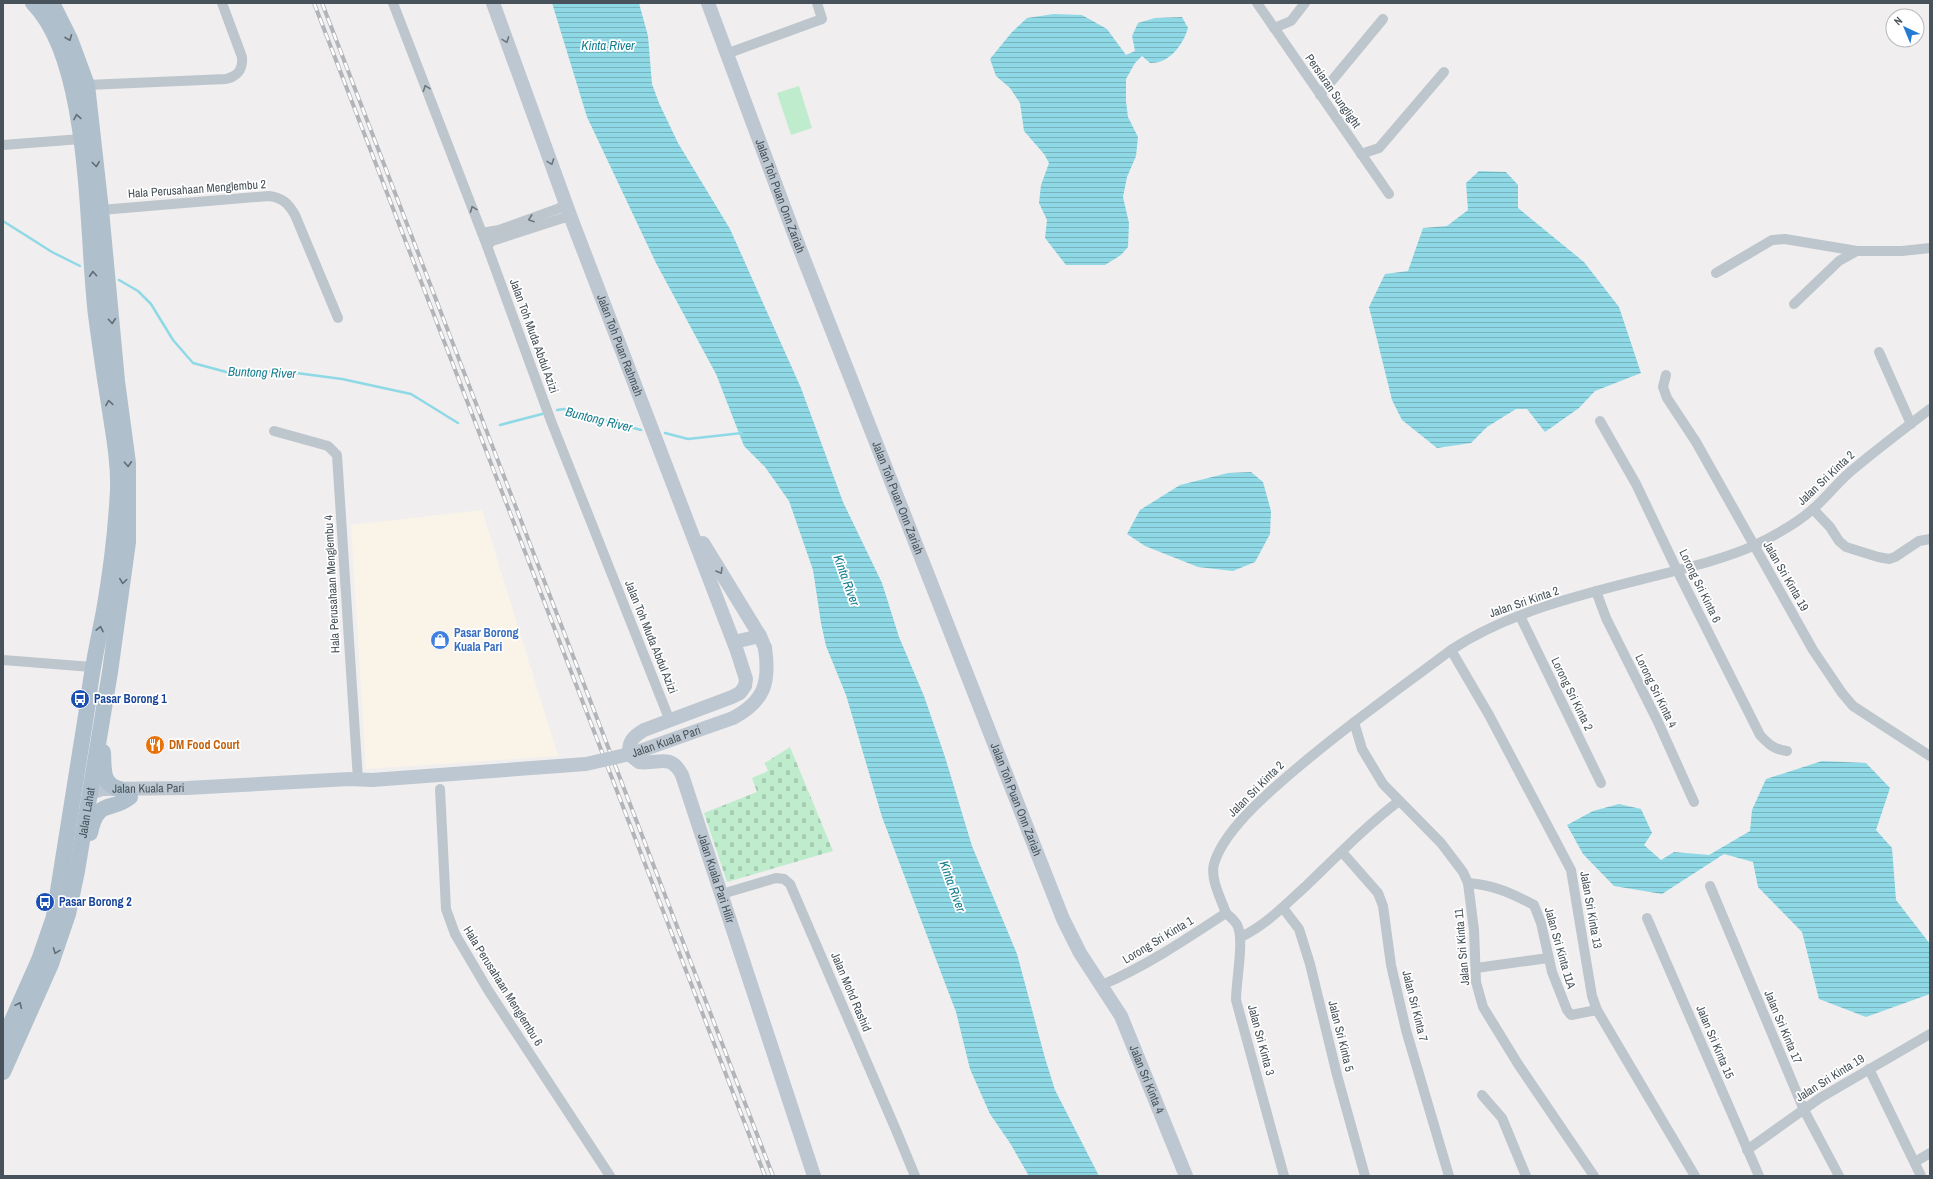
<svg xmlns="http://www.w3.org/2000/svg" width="1933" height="1179" viewBox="0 0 1933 1179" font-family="'Archivo Narrow',sans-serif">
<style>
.commercial{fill:#faf4e8}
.cemetery{fill:url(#cemetery-stones)}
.green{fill:#bfeccd}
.water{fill:url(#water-rules)}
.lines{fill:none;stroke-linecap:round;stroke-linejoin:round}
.stream{stroke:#8fd9e6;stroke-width:2.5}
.street{stroke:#bdc6cc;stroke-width:10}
.secondary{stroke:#bdc7d1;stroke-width:14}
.primary{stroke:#afbfcb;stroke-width:16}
.rail-casing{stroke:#b1b4b8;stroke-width:4}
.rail{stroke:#fff;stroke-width:2.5;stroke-dasharray:8;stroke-linecap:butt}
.secondary-bridge{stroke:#bdc7d1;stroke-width:14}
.oneway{stroke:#616d76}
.oneway2{stroke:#6a757e}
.oneway3{stroke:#6a757c}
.labels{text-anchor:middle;stroke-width:3.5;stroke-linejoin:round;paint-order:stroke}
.street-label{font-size:12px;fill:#47525a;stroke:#fff}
.shop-label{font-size:12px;font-weight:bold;fill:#366cbe;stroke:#fff;text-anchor:start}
.transit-label{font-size:12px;font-weight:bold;fill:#164399;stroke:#fff;text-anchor:start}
.food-label{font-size:12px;font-weight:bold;fill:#c56008;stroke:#fff;text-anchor:start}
.water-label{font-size:13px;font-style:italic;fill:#157e91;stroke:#fff}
</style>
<defs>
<pattern id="cemetery-stones" width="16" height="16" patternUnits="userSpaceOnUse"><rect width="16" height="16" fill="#bfeccd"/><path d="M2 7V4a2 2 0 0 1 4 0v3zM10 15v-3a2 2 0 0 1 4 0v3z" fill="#a6ccb2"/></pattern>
<pattern id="water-rules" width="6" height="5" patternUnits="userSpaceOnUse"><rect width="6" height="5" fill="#8fd9e6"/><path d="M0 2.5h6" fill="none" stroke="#77b3bd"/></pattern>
</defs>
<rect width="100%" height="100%" fill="#f0eeee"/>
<path class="commercial" d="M482,510L558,756L366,769L351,525Z"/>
<path class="cemetery" d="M790,747L833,851L727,882L704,813L757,792L752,778L768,771L765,763Z"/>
<path class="green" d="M799,86L812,128L791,135L777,93Z"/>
<g class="water">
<path d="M552,3H639L648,36L652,84L659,103L678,143L730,229L801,388L843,502L882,583L899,637L924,696L945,757L972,846L1017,954L1045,1058L1055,1090L1099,1176H1029L1010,1143L990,1114L970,1069L956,1012L882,817L846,695L826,646L821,623L813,570L789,501L765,467L744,446L716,374L656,263L587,117Z"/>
<path d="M1054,14L1082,15L1107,29L1126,55L1135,51L1132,36L1138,23L1155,18L1182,17L1188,28C1183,45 1169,64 1150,63L1142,56L1135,63L1126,79V101L1128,117L1138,137L1136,156L1127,177L1123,197L1129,223L1128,247L1121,255L1105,265H1066L1045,238L1047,220L1039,203L1041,185L1049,163L1044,154L1024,131L1020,103L1010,88L996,76L990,59L1012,32L1027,18Z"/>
<path d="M1479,171L1506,172L1518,185V208L1584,262L1619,307L1641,373L1595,391L1579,408L1545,432L1527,409H1516L1487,427L1471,443L1437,448L1402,420L1392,400L1369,307L1385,274L1408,271L1423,228L1447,226L1468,210L1466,183Z"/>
<path d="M1251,472L1263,482L1271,511L1270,534L1255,562L1233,571L1198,567L1145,546L1127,534L1140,510L1180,485L1228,473Z"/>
<path d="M1822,761L1866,763L1890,788L1876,830L1892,848L1896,900L1930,944V994L1866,1017L1819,999L1802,932L1758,887L1753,862L1724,854L1662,894L1614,886L1583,854L1567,825L1593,811L1619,804L1641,809L1652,833L1644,845L1661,860L1674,852L1709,855L1750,831L1752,810L1766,779Z"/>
</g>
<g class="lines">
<g class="stream">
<path d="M3,221L52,252L80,266"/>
<path d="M119,280L138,291L151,304L173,340L193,363L230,373L281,371L342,379L411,394L458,423"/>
<path d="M557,410L564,409L641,430"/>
<path d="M500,425L542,414"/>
<path d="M665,433L688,439L742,433"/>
</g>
<g class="street">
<path d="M393,3L487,246L551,421L670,721"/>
<path d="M1257,3L1389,194"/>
<path d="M1274,28L1291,21L1305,3"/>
<path d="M726,54L822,19L817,3"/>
<path d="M87,85L226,79C238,76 243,70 242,57L222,3"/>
<path d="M1320,95L1383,19"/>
<path d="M3,145L81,139"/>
<path d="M1361,154L1379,148L1444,72"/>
<path d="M101,210L269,196C283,198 288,203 295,215L338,318"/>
<path d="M482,233L499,230L560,208L565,202"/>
<path d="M487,246L492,241L563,218H571"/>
<path d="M1716,273L1772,240L1785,239L1857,251"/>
<path d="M1794,304L1839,261L1857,251H1902L1930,248"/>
<path d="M1879,352L1911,424"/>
<path d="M1666,375L1663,387L1667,398L1696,442L1813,650L1842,693L1853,706L1930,756"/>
<path d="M1600,421L1636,484L1677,570L1760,735C1768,744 1775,750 1787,751"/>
<path d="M274,431L328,446L337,455L358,780"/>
<path d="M1813,509L1830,527L1839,541L1846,547L1878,557L1889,559L1895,557L1919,541L1930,539"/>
<path d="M1596,591L1606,618L1658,722L1694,802"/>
<path d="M1520,616L1601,783"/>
<path d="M1451,650L1489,715L1571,870L1592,996L1597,1010L1695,1176"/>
<path d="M3,660L92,667"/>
<path d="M1354,722L1362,749L1383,784L1441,843L1463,872L1468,883L1474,930L1476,982L1483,1007L1518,1064L1594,1176"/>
<path d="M440,789L446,909L455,934L488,990L610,1176"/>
<path d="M1342,852L1378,893L1383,906L1391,965L1406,1030L1449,1176"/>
<path d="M1468,883C1494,885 1511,893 1534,905L1541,923L1552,972L1567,1010L1571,1015L1597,1010"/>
<path d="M1710,886L1804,1110L1839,1176"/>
<path d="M722,894L776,878L784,879L790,884L896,1130L915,1176"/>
<path d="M1283,908L1299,929L1310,964L1337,1075L1365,1176"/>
<path d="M1226,913C1221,899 1210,879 1214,864C1222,836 1253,807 1274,788C1330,738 1391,695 1451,650C1510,611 1587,593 1655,576C1686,568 1724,559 1753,546C1774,536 1796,524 1813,509C1828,496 1840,479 1856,467C1880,447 1905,428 1930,409"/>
<path d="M1226,913C1231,918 1236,921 1238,927C1244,942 1236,981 1236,1000L1284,1176"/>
<path d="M1647,918L1759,1176"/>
<path d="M1241,937C1266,925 1285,905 1306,886C1336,857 1366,826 1399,801"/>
<path d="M1476,968L1548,958"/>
<path d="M1102,985C1146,966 1185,940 1226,913"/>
<path d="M1869,1069L1921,1176"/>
<path d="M1482,1095L1502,1118L1526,1176"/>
<path d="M1747,1150L1820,1098L1930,1034"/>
<path d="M1915,1162L1930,1153"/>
</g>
<g class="secondary">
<path id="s1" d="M493,3L571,218L737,651L746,679L745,686L740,693L732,697L644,730C634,736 627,742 630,755L639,762C658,765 670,752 682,775L814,1176"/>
<path id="s2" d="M708,3L796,239L1063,919L1080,953L1121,1016L1186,1176"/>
<path d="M703,543L760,636L765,648"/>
<path d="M734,642L760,636"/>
<path id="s3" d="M90,793L102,789L187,788L349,779L372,780"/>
</g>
<g class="primary">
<path d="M33,3C92,63 86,233 96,315C100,345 104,374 109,404C113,432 119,461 118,490C116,530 111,571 104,611C98,642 91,672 88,703L54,916"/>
<path d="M103,752C104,768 101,785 120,789"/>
<path d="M90,833C98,797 111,813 130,797"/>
<path d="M3,1041L39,960L58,905"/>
<path id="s4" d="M3,1072L51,964L68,914L77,871L110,672L128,542V463L117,381L101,210L87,85L70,39L52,3"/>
</g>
<g class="rail-casing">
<g id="rail">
<path d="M314,3L765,1176"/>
<path d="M322,3L773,1176"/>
</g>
</g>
<use href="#rail" class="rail"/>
<path class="secondary-bridge" id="s5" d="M372,780L586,764L634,753L733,718C765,701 770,682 765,648"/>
</g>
<defs><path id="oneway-chevron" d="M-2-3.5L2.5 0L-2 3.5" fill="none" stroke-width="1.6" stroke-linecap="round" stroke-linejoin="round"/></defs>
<g class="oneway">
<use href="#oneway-chevron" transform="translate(69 38) rotate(68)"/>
<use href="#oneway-chevron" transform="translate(77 117) rotate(-100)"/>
<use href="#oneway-chevron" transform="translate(96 164) rotate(83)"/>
<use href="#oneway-chevron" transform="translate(93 274) rotate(-94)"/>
<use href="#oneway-chevron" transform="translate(112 321) rotate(85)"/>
<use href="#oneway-chevron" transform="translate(109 403) rotate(-99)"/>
<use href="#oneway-chevron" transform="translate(128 464) rotate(87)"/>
<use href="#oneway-chevron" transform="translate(123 581) rotate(98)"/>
<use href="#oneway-chevron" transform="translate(100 629) rotate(-78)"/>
<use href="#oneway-chevron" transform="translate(56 951) rotate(111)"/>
<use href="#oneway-chevron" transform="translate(19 1005) rotate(-66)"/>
</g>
<g class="oneway2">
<use href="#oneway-chevron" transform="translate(506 40) rotate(70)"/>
<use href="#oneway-chevron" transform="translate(551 162) rotate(70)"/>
<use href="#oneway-chevron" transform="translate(720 571) rotate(59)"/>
</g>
<g class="oneway3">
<use href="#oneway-chevron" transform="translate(426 88) rotate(-111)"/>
<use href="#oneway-chevron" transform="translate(473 209) rotate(-111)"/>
<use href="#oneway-chevron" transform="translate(531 219) rotate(161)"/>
</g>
<defs>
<g id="shop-disc" transform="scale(1)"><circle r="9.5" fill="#3f7fe0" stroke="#fff"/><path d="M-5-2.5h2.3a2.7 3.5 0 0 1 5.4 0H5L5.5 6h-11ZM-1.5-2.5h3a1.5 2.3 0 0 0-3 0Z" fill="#fff"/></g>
<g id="bus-disc" transform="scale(1)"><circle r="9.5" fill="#1a4fb4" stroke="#fff"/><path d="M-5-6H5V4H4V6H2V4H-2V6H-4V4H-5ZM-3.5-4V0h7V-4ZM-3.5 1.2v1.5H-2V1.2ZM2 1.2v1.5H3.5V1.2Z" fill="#fff"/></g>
<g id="restaurant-disc" transform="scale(1)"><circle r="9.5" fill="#e8710a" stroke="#fff"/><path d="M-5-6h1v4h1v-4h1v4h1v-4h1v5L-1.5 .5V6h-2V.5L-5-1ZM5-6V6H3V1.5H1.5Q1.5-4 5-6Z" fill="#fff"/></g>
</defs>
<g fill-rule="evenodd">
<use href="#shop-disc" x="440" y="640"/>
<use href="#bus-disc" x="80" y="699"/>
<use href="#restaurant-disc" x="155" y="745"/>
<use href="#bus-disc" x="45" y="902"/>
</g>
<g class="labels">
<g class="street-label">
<text transform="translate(1333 91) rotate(55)" y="4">Persiaran Sunglight</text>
<text transform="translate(197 189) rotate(-4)" y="4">Hala Perusahaan Menglembu 2</text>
<text dy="4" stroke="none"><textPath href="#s2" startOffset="206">Jalan Toh Puan Onn Zariah</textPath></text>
<text transform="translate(534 336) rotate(70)" y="4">Jalan Toh Muda Abdul Azizi</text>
<text dy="4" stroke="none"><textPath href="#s1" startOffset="365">Jalan Toh Puan Rahmah</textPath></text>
<text transform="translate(1826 478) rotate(-43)" y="4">Jalan Sri Kinta 2</text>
<text dy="4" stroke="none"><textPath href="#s2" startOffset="530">Jalan Toh Puan Onn Zariah</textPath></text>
<text transform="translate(1786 576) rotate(60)" y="4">Jalan Sri Kinta 19</text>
<text transform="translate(332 584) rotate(-93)" y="4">Hala Perusahaan Menglembu 4</text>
<text transform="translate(1700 586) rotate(64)" y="4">Lorong Sri Kinta 6</text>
<text transform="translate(1524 602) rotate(-19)" y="4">Jalan Sri Kinta 2</text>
<text transform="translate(651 637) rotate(68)" y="4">Jalan Toh Muda Abdul Azizi</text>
<text transform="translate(1656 691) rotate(64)" y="4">Lorong Sri Kinta 4</text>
<text transform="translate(1572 694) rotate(64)" y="4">Lorong Sri Kinta 2</text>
<text dy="4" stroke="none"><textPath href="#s5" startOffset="298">Jalan Kuala Pari</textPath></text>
<text dy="4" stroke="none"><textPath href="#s3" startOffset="59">Jalan Kuala Pari</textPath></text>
<text transform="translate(1256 789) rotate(-45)" y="4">Jalan Sri Kinta 2</text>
<text dy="4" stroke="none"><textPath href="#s2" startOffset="854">Jalan Toh Puan Onn Zariah</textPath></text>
<text dy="4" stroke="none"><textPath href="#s4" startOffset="274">Jalan Lahat</textPath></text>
<text dy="4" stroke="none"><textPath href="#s1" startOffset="1041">Jalan Kuala Pari Hilir</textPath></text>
<text transform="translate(1591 910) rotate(80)" y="4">Jalan Sri Kinta 13</text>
<text transform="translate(1158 940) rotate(-31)" y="4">Lorong Sri Kinta 1</text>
<text transform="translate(1462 947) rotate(-95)" y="4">Jalan Sri Kinta 11</text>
<text transform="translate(1560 948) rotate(74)" y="4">Jalan Sri Kinta 11A</text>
<text transform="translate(503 986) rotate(58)" y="4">Hala Perusahaan Menglembu 6</text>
<text transform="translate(851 992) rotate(67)" y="4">Jalan Mohd Rashid</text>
<text transform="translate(1415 1006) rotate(76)" y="4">Jalan Sri Kinta 7</text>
<text transform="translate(1783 1027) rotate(67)" y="4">Jalan Sri Kinta 17</text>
<text transform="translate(1341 1036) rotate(76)" y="4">Jalan Sri Kinta 5</text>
<text transform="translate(1261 1040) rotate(75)" y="4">Jalan Sri Kinta 3</text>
<text transform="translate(1715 1042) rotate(67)" y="4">Jalan Sri Kinta 15</text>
<text transform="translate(1830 1078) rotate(-32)" y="4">Jalan Sri Kinta 19</text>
<text dy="4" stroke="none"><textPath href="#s2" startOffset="1164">Jalan Sri Kinta 4</textPath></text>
</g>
<g class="shop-label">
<text x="454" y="637">Pasar Borong<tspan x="454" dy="14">Kuala Pari</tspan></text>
</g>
<g class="transit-label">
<text x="94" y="703">Pasar Borong 1</text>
<text x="59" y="906">Pasar Borong 2</text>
</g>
<g class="food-label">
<text x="169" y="749">DM Food Court</text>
</g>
<g class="water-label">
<text x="608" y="50">Kinta River</text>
<text transform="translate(262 372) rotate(2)" y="5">Buntong River</text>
<text transform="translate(599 419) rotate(14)" y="5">Buntong River</text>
<text transform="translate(847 580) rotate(70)" y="5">Kinta River</text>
<text transform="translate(953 886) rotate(70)" y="5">Kinta River</text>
</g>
</g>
<rect width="1933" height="1179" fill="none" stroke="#47525a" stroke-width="8"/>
<g transform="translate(1905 28) rotate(316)"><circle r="19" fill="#ffffff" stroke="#b5babd"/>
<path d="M0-3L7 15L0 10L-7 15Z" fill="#257bd4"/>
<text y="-6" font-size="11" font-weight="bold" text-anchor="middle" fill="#47525a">N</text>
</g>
</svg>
